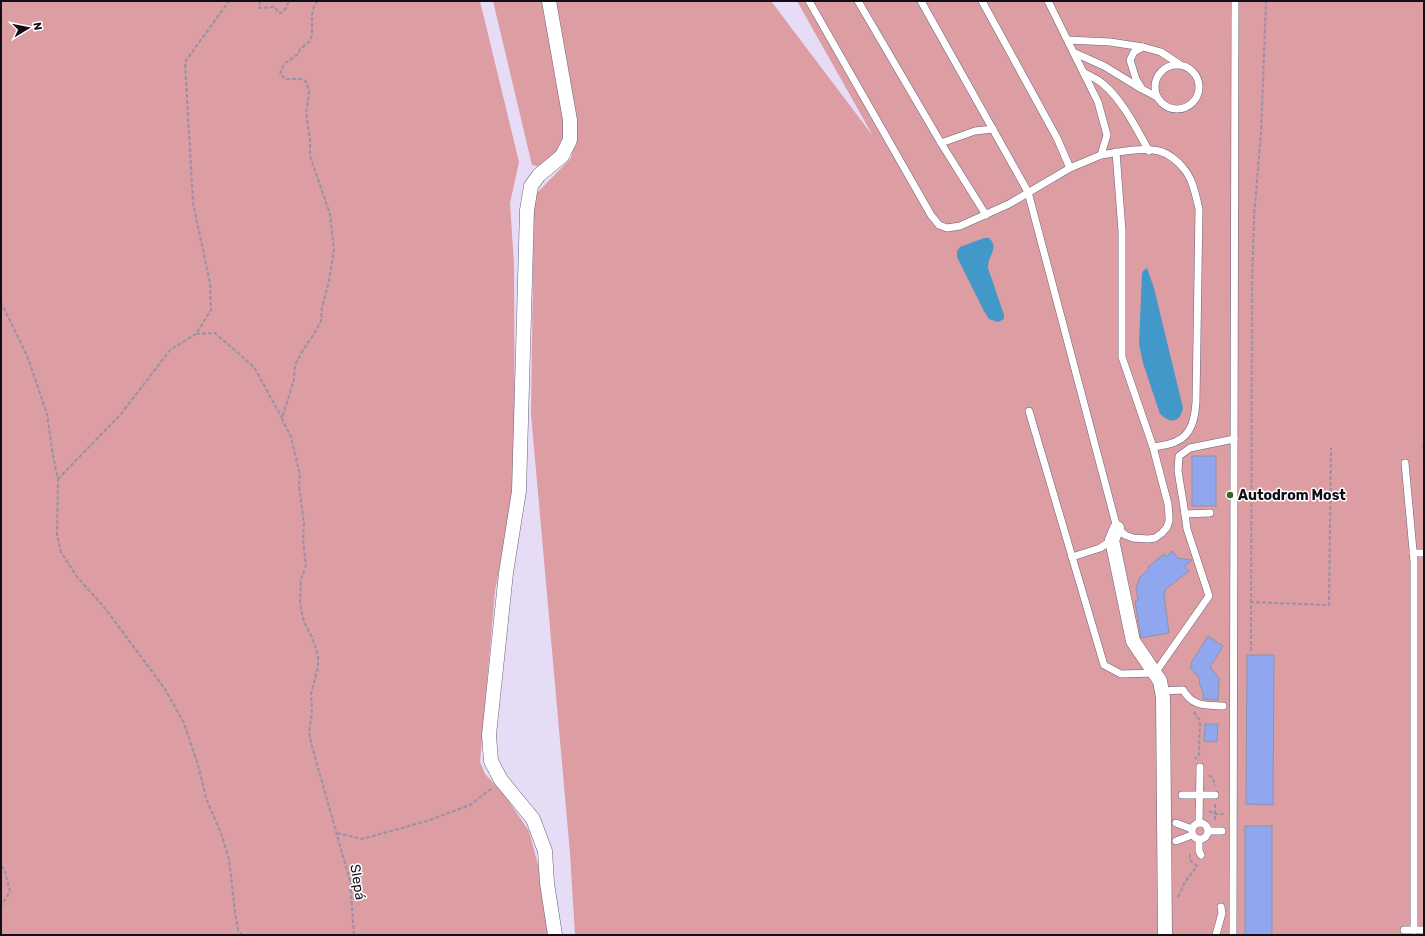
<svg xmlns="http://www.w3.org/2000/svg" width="1425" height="936" viewBox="0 0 1425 936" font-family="Rubik,sans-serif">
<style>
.green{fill:#dc9da3}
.water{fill:#4298c8}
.building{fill:#90a6ef;stroke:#8c94ac}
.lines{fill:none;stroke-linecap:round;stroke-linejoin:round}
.lane-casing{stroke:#6a6177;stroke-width:8}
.street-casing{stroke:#6a6177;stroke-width:15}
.path{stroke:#9991a4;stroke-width:2;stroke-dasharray:4 2;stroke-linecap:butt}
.lane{stroke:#fff;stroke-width:7}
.street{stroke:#fff;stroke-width:14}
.poi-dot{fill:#3a631e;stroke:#fff;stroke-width:1.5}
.labels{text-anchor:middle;stroke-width:3;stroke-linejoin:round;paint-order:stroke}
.poi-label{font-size:14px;font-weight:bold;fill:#120e17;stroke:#fff;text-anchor:start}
.street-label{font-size:14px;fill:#120e17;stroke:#fff}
</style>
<rect width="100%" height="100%" fill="#e7dcf6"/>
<g class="green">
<path d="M1,1H480L519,162L510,203L514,264L515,487L495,591L480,762L485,774L503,793L529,831L541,876L550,935H1Z"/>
<path d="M493,1H545L566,124L560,153L541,167L532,165Z"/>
<path d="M556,1H771L873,136L797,1H1424V935H575L570,853L531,414L534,196L571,158L576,118Z"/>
</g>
<g class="water">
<path d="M984,238H989C1000,248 987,256 988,268L1004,315V319L998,322L989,319L985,313L957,257V251L960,247Z"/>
<path d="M1147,268L1154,288L1183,408C1180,423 1171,424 1160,414L1143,363L1139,344L1142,273L1144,270Z"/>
</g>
<g class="building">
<rect x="1192" y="456" width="24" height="50"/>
<path d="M1172,551L1178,558L1192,560L1185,566L1189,571L1166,589L1164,596L1169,633L1141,638L1135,601L1138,600L1136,588L1140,577L1149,569L1148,567L1164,554L1166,557Z"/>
<path d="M1208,636L1223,646L1210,667L1219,678L1218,700L1203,699V692L1199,683L1200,679L1190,668L1192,664L1191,663Z"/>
<path d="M1247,655H1274L1273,805L1246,804Z"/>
<path d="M1205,724H1218L1217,742L1204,741Z"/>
<rect x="1245" y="826" width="27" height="109"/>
</g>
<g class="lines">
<g class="lane-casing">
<g id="lane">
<path d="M809,1L931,215L939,225L947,228L960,226L1009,204L1070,168L1101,155L1107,135L1098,102L1048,1"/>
<path d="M858,1L941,143L986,215"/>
<path d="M921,1L1028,192L1117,528L1125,535L1133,538L1148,539L1155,538L1162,533L1167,527L1169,521V516L1168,504L1153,447L1122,357V231L1116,152"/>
<path d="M982,1L1057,138L1070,168"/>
<path d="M1068,40L1110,42L1143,47"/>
<path d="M1075,53L1104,66L1140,88"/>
<circle cx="1177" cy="87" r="22"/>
<path d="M1084,73C1090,76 1098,79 1103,84C1123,101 1136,128 1149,151"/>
<path d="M1157,97L1142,89L1136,79L1130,60L1134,52L1143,47L1161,52L1179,64"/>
<path d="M941,143L975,131L993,129"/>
<path d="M1101,155C1119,152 1141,147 1159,151C1168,153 1179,162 1184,169C1193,179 1196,197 1199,209L1196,402C1195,417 1192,436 1175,442C1168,445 1160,446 1153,447"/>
<path d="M1029,411L1104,665L1121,674L1155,673L1209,596L1187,529L1185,514"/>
<path d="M1405,463L1414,561V930"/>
<path d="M1210,513L1185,514L1178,471L1179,456L1190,448L1234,439"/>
<path d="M1413,553H1424"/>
<path d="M1072,557L1100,548L1112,540"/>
<path d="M1162,691L1183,690C1193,707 1205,705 1223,706"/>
<path d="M1182,795H1215"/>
<circle cx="1200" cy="831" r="8"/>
<path d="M1176,823L1192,829"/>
<path d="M1199,823L1200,767"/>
<path d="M1208,831H1222"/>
<path d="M1199,840V851L1201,855"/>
<path d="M1176,841L1192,835"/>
<path d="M1404,930H1424"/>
<path d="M1216,935L1222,913L1221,907"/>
<path d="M1233,935L1235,1"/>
</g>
</g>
<g class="street-casing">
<g id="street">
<path d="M549,1L570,120V140L562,156L539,175L531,186L527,210L519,491L506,573L489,735L491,761L501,780L533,819L545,851L547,883L555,935"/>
<path d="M1117,528L1112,540L1133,641L1160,681L1163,697L1165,935"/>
</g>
</g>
<g class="path">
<path d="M260,1L259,8L275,7L278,12L281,13L286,8L289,1"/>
<path d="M318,1L314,6L312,14V35L309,42L300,49L298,54L284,64L280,74L286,79H302L307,83L309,92L308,102L306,112L310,139V156L330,214L334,249L329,281L322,307L321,321L314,334L303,350L295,365L294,379L282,419L291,437L300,475L299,486L304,524L303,540L306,566L301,579L300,604L304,622L312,637L318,655V667L311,694L312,713L309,731L311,743L350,881L354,935"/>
<path d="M1,302L28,358L47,414L53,456L58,479L57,535L61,552L77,577L104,607L165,689L184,723L198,765L207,801L221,833L229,859L235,912L238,930L242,935"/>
<path d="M196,334L215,333L254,367L282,418"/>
<path d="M1422,446H1424"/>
<path d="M58,479L121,414L170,350L196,334L211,310L210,283L193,203L185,62L229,1"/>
<path d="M1250,602L1329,605L1331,448"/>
<path d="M1251,651L1252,286L1254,217L1261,133L1266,1"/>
<path d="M1194,712L1200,721L1199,755L1195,759"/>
<path d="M1209,775L1213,778L1215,786"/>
<path d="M1215,804V822"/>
<path d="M1209,811L1215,814H1224"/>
<path d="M337,833L362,839L427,821L470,805L492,788"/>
<path d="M1,866L4,869L10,891L1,906"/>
<path d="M1178,897L1185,882L1197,866L1190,860V854"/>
</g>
<use href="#lane" class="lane"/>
<use href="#street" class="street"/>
</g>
<circle class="poi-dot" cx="1230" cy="495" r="4"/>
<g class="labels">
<g class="poi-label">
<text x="1238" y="500">Autodrom Most</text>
</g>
<g class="street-label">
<text transform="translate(358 882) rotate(81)" y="5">Slepá</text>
</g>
</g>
<rect width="1425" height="936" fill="none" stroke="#120e17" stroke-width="4"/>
<g transform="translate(28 28) rotate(80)" stroke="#ffffff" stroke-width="3" paint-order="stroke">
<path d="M0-3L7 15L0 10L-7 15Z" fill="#120e17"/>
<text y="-6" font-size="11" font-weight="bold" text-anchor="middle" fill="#120e17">N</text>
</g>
</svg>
